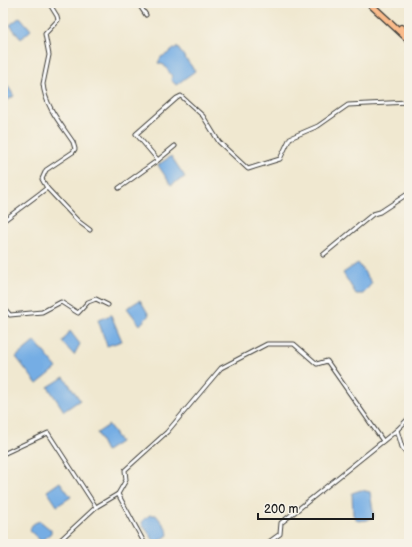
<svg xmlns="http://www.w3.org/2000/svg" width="412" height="547" viewBox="0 0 412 547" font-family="'Balsamiq Sans',sans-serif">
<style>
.water{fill:#74ade4;stroke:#486480}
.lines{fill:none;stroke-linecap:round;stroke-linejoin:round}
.street-casing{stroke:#3c3b37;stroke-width:5}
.highway-casing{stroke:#3c3b37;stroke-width:8}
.street{stroke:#fff;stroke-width:3}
.highway{stroke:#fabb8b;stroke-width:5.5}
</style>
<rect width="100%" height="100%" fill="#f7f3e8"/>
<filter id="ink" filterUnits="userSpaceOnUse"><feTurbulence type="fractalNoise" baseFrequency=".025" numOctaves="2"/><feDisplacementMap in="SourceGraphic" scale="8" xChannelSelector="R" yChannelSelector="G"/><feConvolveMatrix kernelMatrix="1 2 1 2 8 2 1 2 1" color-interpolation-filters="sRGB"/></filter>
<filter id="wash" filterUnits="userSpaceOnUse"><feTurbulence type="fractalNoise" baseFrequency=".012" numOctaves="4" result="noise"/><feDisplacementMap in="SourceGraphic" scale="16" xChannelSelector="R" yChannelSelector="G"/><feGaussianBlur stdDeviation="0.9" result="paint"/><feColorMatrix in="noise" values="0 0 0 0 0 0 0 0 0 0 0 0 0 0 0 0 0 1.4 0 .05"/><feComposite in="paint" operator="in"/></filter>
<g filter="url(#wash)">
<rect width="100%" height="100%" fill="#f0e8d0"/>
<g class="water">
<path d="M20,17L31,30L21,39L10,25Z"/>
<path d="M177,47L195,71L176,85L171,80L172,76L164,65L158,63L161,57L167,54Z"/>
<path d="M3,78L14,96L3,103Z"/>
<path d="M171,156L185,177L171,185L158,165Z"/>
<path d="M358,263L372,283L363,294H356L343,273Z"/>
<path d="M140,300L149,315L140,325L127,308Z"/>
<path d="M111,315L122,341L107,346L98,320Z"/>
<path d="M70,331L80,344L74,355L62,342Z"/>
<path d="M35,341L57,368L37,384L16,357Z"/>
<path d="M64,377L80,400L64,411L48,387Z"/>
<path d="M109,425L120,442L106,451L97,433Z"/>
<path d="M60,482L71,497L57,506L47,491Z"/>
<path d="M361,490L370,492L374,517L367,520L358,521L353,515L352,493Z"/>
<path d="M150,515H156L167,529L168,535L158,542H155L142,524L143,520Z"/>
<path d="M40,521L51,530V533L41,541L30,531C31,524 34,523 40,521Z"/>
</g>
</g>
<g filter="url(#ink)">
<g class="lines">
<g class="street-casing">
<g id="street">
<path d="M142,3L140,6L146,15"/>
<path d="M175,146L158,160L136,134L177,98L181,96L203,116L219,142L248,169L280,159L290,138L318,126L348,105L409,102"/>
<path d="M47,188L78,221L90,230"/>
<path d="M119,188L158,160"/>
<path d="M3,221L47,188L42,179L46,170L73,152L75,149L73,142C61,124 45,106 43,84L49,55L45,34L58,20L57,16L49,3"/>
<path d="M323,255L373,214L380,212L409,193"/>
<path d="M3,307L10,315L42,312L61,302L78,313L88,302L96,299L108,305"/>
<path d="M397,430L402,447L409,456"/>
<path d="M3,454L48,433L96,507"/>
<path d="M56,544L96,507L118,494"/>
<path d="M145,544L118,494L126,480L125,470L167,432L221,368L267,344H294L317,364L327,361L383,441"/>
<path d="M266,544L280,534L281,523L397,430L409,418"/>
</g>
</g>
<g class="highway-casing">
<g id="highway">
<path d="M369,3L409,40"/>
<path d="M401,28L409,35"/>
</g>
</g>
<use href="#street" class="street"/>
<use href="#highway" class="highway"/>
</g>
</g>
<rect width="412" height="547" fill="none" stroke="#f7f3e8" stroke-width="16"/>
<path d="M258 513v6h115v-6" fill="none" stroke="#1c1c1c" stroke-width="2"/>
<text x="264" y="513" font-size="12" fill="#1c1c1c" stroke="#f7f3e8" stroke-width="3" paint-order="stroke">200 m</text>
</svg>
